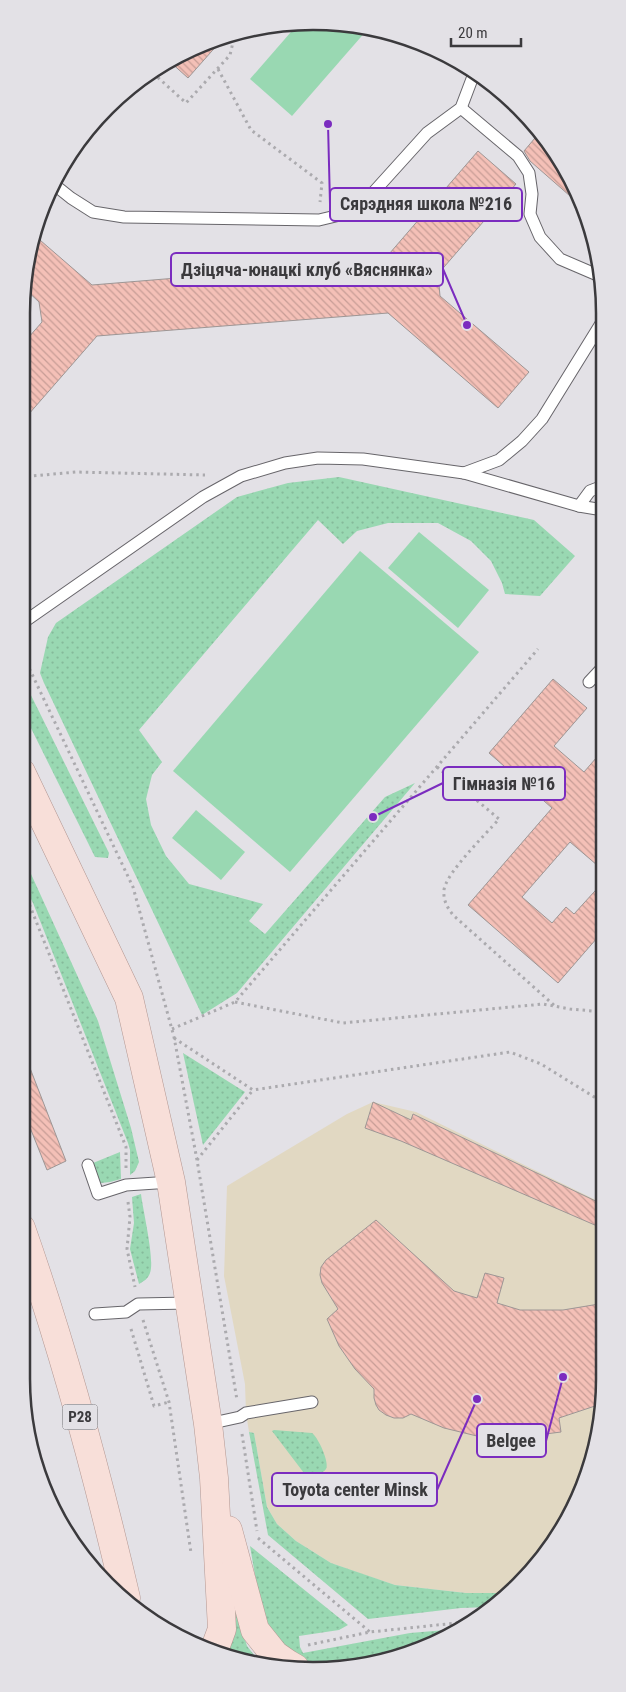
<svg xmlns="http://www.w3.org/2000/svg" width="626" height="1692" viewBox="0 0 626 1692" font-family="'Roboto Condensed',sans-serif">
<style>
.commercial{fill:#e1d8c2}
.grass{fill:url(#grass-dots)}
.green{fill:#99d8b2}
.building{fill:url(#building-back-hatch);stroke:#9d9695}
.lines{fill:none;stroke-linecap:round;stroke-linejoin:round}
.service-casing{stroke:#67656a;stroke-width:13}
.primary-casing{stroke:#b39792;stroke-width:29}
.path{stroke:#abaaae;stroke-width:3;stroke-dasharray:2.5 4;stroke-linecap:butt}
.service{stroke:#fff;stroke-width:11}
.primary{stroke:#f8dfd9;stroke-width:28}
.labels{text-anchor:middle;stroke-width:5;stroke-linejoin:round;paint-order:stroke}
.shield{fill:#e3e1e6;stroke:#6d6c70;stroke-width:1}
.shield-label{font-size:15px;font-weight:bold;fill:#3b3a3d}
.rim{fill:none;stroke:#3b3a3d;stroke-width:2.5}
.leader{fill:none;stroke:#7b2cbf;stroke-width:2}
.callout-dot{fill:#7b2cbf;stroke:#e3e1e6;stroke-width:2}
.callout{fill:#e3e1e6;stroke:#7b2cbf;stroke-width:2}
.callout-label{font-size:18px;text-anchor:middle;font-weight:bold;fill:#3b3a3d}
</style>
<defs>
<pattern id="grass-dots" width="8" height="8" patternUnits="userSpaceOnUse" patternTransform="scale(1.25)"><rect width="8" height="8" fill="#99d8b2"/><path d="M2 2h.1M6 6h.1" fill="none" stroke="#85ba9a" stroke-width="1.8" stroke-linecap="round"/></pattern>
<pattern id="building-back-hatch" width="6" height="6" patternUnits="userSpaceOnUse" patternTransform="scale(1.25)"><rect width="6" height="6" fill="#f4c0b7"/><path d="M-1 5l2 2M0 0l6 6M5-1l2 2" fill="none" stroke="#c79d96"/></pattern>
</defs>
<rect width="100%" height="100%" fill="#e3e1e6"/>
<path class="commercial" d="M373,1102L416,1112L604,1204L605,1379L595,1455L545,1556L505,1593H466L395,1585L362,1574L331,1563L296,1541L277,1524L267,1507L254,1433L249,1432L246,1413L245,1384L224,1276L227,1186L347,1114Z"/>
<g class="grass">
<path d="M339,477L534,520L575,556L540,596L505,594L502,583L491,561L471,541L438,523H388L357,531L343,544L318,520L139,730L162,762L152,775L146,799L151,825L166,856L189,884L263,904L249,921L265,934L385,797L415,783L237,993L202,1015L44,683L40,673L48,637L56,623L237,497L288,483Z"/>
<path d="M21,675L109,853L108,858L95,857L21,708Z"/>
<path d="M21,852L98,1021L131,1128L139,1162L135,1171L130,1175V1150L128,1143L33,903L21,879Z"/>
<path d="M183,1053L245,1092L203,1145Z"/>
<path d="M120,1152L121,1179L110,1182L101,1183L96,1176L93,1163Z"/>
<path d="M141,1194C143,1211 155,1260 150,1273C148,1279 144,1281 139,1284L130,1249L134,1223L132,1197Z"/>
<path d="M274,1430L312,1433C318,1437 330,1463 326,1469C323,1474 313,1475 307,1477L272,1431Z"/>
<path d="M249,1432L254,1433L267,1507L277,1524L296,1541L331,1563L395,1585L466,1593H505L490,1607L461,1608L368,1619L268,1535Z"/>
<path d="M250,1546L348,1625L339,1630L299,1636L300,1647L303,1653L410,1633L458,1629L409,1649L328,1663L311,1662L291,1657L264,1628Z"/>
<path d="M233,1600L247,1646L261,1664L225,1651Z"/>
</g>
<g class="green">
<path d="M297,25L367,30L292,116L250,79Z"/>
<path d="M419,532L489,590L458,628L388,568Z"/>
<path d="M360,551L479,652L290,872L173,771Z"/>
<path d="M196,810L245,852L221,880L172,838Z"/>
</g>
<g class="building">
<path d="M219,43L188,78L168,60L200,49Z"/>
<path d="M535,138L540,142L543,138L582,200L578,203L530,161L524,151Z"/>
<path d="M478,151L516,184L438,274L440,296L529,372L498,408L388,313L97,336L21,423V346L42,322L39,302L24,288L33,234L92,285L383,261Z"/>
<path d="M553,679L587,708L554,746L584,772L603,750L604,871L570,842L522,897L552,923L566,907L574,914L604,881V930L558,983L468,905L552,808L489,753Z"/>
<path d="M21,1050H23L66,1161L47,1170L21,1105Z"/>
<path d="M373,1102L411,1120L413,1114L604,1205V1229L401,1141L365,1128Z"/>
<path d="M376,1220L454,1291L477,1298L485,1273L504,1278L497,1303L520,1310H563L605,1303V1379L601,1404L559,1418L561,1432L522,1437H481L444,1428L411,1414L403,1418H394L386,1415L379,1410L376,1405L374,1398V1389L355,1369L339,1346L327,1319L338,1309L322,1283L320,1275L321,1267L326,1260Z"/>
</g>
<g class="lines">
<g class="service-casing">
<g id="service">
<path d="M461,108L518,156L529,173L532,194L530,214L540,237L560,259L602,277"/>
<path d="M56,186L71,198L93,212L124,217L319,220L344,214L361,206L427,133L461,108L475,71"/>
<path d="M464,473L499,460L522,441L542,419L602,322"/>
<path d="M579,506L590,491L603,486"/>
<path d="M21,624L203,497L241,476L285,463L318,458L363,459L464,473L579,506L603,510"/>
<path d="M589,682L603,667"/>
<path d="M88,1165L98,1194L126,1185L171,1182"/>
<path d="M95,1314L126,1312L138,1304L189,1303"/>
<path d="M208,1424L240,1417L246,1413L312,1402"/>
</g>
</g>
<g class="primary-casing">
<g id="primary">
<path d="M21,772L129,998L171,1182L208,1424L214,1478L222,1629L215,1648"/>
<path d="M21,1228C64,1350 97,1473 126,1598"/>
<path d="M228,1530L255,1630L275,1655L288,1664L295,1668"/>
</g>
</g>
<g class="path">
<path d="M218,69L251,130L322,183L320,202"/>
<path d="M153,73L186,103L230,55L234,38"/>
<path d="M21,477L76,472L205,475"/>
<path d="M21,651L133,887L174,1037L197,1160L237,1400"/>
<path d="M437,767L499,819C486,834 446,873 444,890C443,900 447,907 453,915L556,1007"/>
<path d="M21,887L30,906L126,1147V1168"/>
<path d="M235,1002L343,1023L543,1004L570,1009L604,1012"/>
<path d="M172,1029L235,1002L538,649"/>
<path d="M174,1038L253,1090L510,1052L541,1064L604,1103"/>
<path d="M197,1160L253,1090"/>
<path d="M128,1202L130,1217L127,1249L135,1287"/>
<path d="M143,1320L169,1402L191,1553"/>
<path d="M131,1329L154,1406L169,1402"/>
<path d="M242,1434L257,1531"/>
<path d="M258,1538L370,1632"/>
<path d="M308,1645L370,1632L476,1621"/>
</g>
<use href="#service" class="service"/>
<use href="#primary" class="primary"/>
</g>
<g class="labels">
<rect class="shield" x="62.5" y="1404.5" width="35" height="25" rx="4"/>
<g class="shield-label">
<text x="80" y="1422">Р28</text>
</g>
</g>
<path d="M0 0H626V1692H0ZM313 30H313A283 283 0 0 1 596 313V1379A283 283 0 0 1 313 1662H313A283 283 0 0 1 30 1379V313A283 283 0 0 1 313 30Z" fill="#e3e1e6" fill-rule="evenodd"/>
<path class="rim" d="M313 30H313A283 283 0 0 1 596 313V1379A283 283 0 0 1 313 1662H313A283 283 0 0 1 30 1379V313A283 283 0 0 1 313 30Z"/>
<path class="leader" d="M328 124L330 204M467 325L443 269M373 817L443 783M563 1377L546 1441M477 1399L437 1490"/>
<g class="callout-dot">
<circle cx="328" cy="124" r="5"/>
<circle cx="467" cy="325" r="5"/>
<circle cx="373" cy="817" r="5"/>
<circle cx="563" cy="1377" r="5"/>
<circle cx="477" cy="1399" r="5"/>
</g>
<g class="callout">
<rect x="330" y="188" width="192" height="33" rx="5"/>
<rect x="171" y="253" width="272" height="33" rx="5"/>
<rect x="443" y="767" width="122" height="33" rx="5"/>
<rect x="477" y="1424" width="69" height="33" rx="5"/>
<rect x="272" y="1473" width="165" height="33" rx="5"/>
</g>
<g class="callout-label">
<text x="426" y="210">Сярэдняя школа №216</text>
<text x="307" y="276">Дзіцяча-юнацкі клуб «Вяснянка»</text>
<text x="504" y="790">Гімназія №16</text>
<text x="511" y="1447">Belgee</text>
<text x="355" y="1496">Toyota center Minsk</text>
</g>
<path d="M451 38v8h70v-8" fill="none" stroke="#3b3a3d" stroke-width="2.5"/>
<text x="458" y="38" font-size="15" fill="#3b3a3d" stroke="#e3e1e6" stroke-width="4" paint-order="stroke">20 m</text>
</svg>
